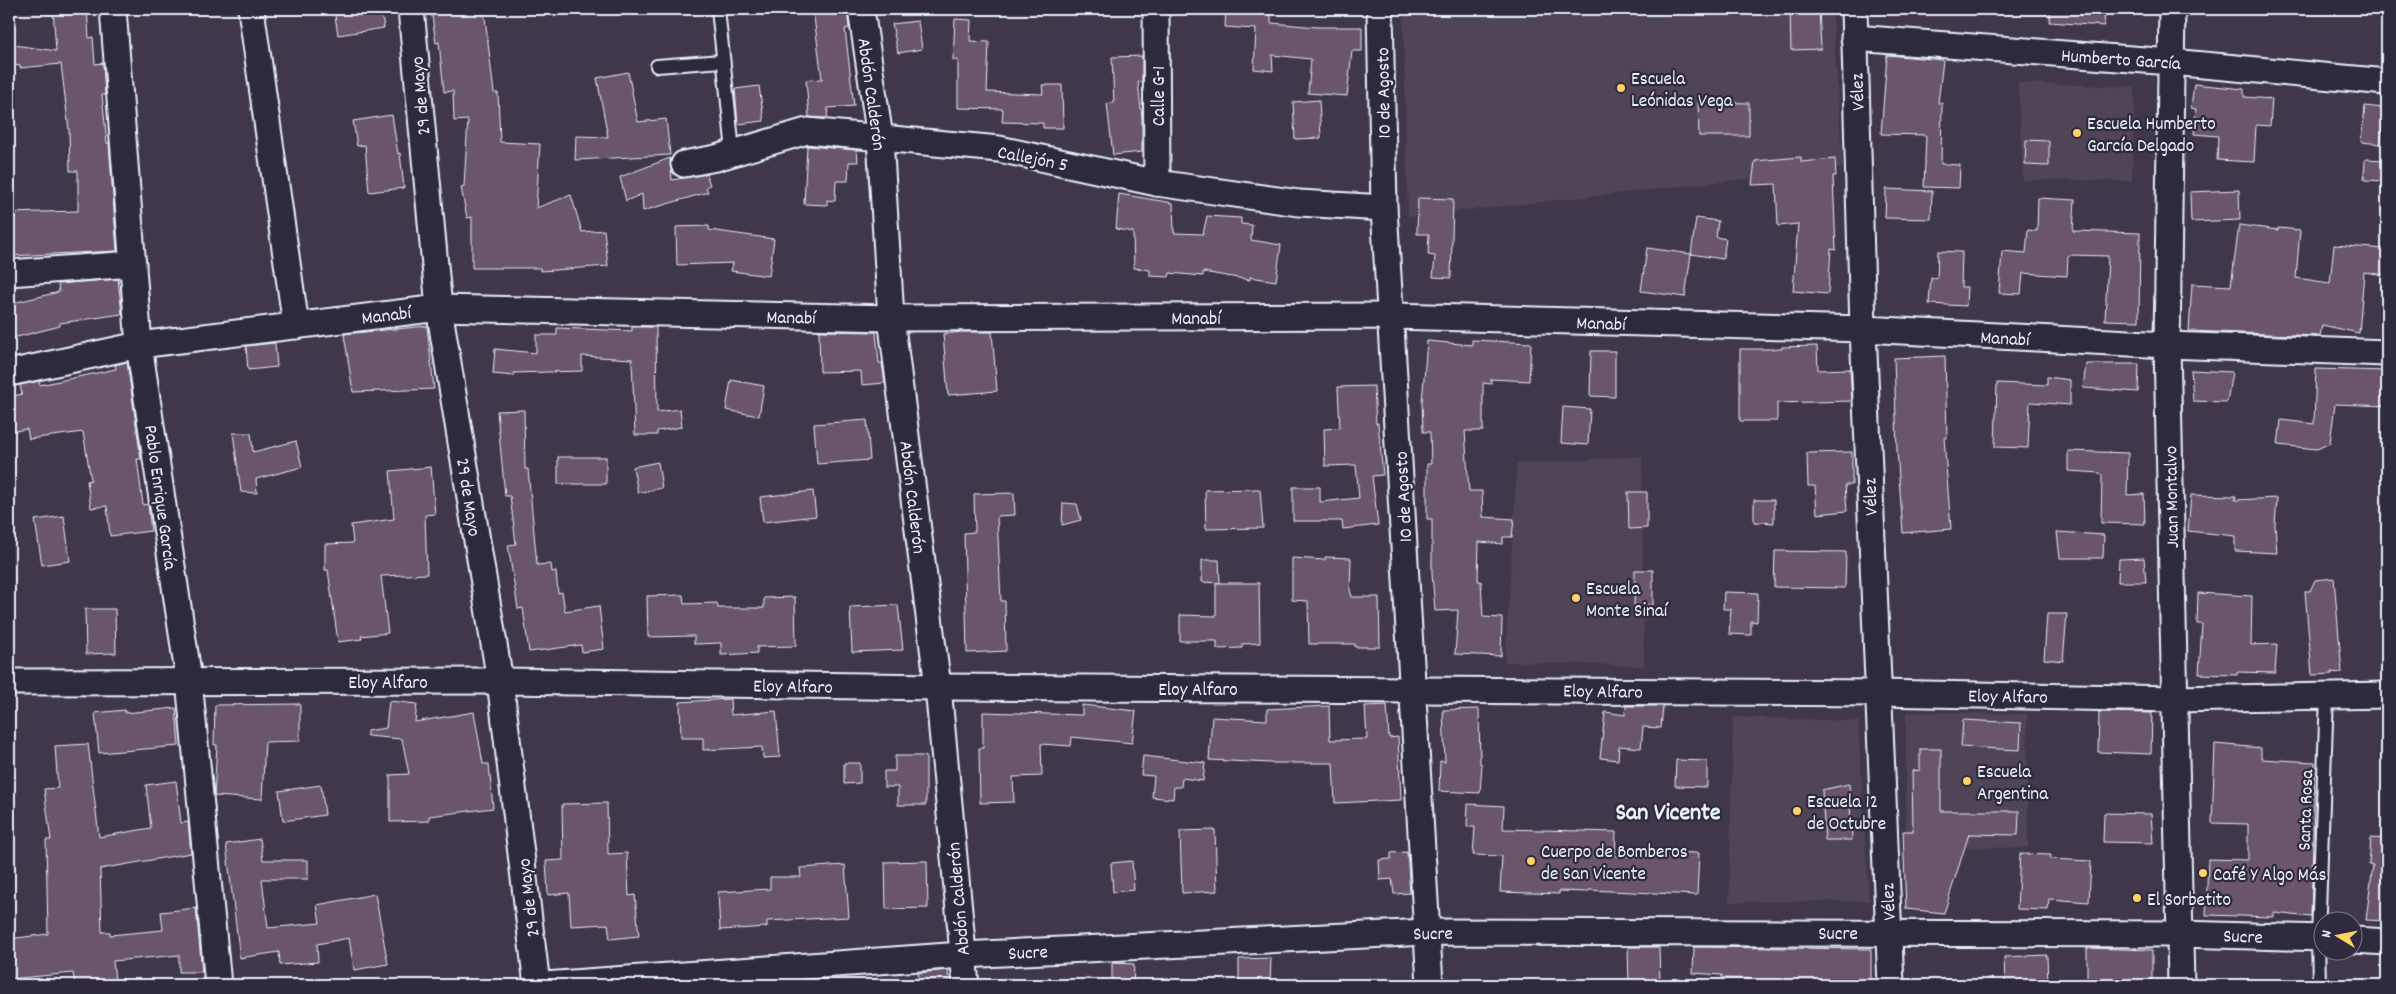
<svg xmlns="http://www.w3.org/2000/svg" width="2396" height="994" viewBox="0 0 2396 994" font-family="Dekko,sans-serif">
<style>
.built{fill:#504457}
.building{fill:#6a546a;stroke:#e8f1f8}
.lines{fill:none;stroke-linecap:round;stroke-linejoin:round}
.lane-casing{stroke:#e8f1f8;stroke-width:16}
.street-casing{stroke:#e8f1f8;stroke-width:29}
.lane{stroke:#2f2a3d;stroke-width:12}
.street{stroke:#2f2a3d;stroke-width:25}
.poi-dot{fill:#ffd166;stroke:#2f2a3d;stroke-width:2}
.labels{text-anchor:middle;stroke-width:4.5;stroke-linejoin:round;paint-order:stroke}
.street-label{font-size:19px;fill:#e8f1f8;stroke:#2f2a3d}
.poi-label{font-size:19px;fill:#e8f1f8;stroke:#2f2a3d;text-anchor:start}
.district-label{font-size:24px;font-weight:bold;fill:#e8f1f8;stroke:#2f2a3d}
</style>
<rect width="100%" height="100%" fill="#41374a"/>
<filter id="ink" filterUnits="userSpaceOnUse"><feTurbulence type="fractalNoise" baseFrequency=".02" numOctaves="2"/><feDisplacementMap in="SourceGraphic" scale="10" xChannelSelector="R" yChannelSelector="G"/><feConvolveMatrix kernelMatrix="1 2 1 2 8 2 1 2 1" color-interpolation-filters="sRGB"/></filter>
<g filter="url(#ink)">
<g class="built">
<path d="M1403,9H1832L1843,168L1408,217Z"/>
<path d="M2018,83L2135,87L2132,181L2023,180Z"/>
<path d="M1642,456L1644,666L1505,662L1517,464Z"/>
<path d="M1906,712L2027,714L2028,848L1906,847Z"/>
<path d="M1733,717L1858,721L1869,901L1729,902Z"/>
</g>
<g class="building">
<path d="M53,9H87L89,38L93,37L95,64L103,63L105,95H102L107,143H109L117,251L9,256V213L78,211V171H70L69,130L61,64L20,68L21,66L12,65L14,45L56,51Z"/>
<path d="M334,9H381L384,28L338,35Z"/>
<path d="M431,9H484L494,93H498L500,142L540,144L536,208L571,195L582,232L604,230L608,266L541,271L540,268H472V217L467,218L461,187L464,186L468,120L454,121L453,91L444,92L439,42L436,43Z"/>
<path d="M813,9H847L849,28L845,29L854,106L828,108L827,118L809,117L806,80L822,79Z"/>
<path d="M1226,9H1271V23L1317,27H1362V51H1352L1347,96L1308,93L1311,59L1272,55L1273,71L1254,69L1256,29L1225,27Z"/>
<path d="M1790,9H1819L1821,49L1791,50Z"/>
<path d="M2050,9H2105L2104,26L2049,22Z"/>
<path d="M955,19L971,20L970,41L989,42L987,92L1043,94L1042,85H1062L1063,128H1043V123L1002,122L1003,109L958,108V60H953Z"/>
<path d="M918,21L922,49L898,53L892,24Z"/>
<path d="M1887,55L1943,60L1938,103H1942L1941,164L1960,165L1959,188L1924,187L1926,135L1881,134Z"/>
<path d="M1142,56V82H1138L1142,118V152L1113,155L1107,104L1114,103L1112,57Z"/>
<path d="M628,72L638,122L666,119L670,155L575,160L576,136L608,137L597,78Z"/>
<path d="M2194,84L2244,89V97L2272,99L2270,126L2256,125L2254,162L2217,160L2218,136L2194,134L2196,109L2191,108Z"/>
<path d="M759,86L764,121L738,124L735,89Z"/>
<path d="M1319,100L1321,138L1295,139L1293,102Z"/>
<path d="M1698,102L1749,103V136H1699Z"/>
<path d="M2365,106L2384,108L2381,144L2361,142Z"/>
<path d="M392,115L398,154L400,153L404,188L369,192L365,145L357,146L353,121Z"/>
<path d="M2026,140L2049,141V166L2025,165Z"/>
<path d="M807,146L857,150L858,162H849L848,181H836L835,201L827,200V205L804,204Z"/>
<path d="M1801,157V162L1835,159L1836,176H1833L1836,250L1831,249L1828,294L1793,291L1798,224L1778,226L1776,184L1752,185L1755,161Z"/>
<path d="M670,158L672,180L706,174L710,185L706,187L708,192L643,211L642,194L626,201L620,177Z"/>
<path d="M2365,159L2387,160V181L2364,180Z"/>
<path d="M1886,189L1932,191L1931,219L1885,218Z"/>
<path d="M2239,190L2240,220L2191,222L2190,192Z"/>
<path d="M1119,194L1173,203L1174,233L1203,234L1207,216L1241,218V224L1252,225L1251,240L1281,245L1276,281L1250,277V280L1203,272V276L1170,273L1169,277L1150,276V270L1134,268L1133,232L1116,229Z"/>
<path d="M1418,198L1453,199L1451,278L1433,277L1435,256L1428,255L1429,234H1417Z"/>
<path d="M2038,198L2075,200L2073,231L2140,233L2139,321L2105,320L2108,256L2068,255L2067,276L2023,273L2021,294L1999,293L2002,251L2026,253L2028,230L2037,231Z"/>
<path d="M1696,218L1718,221L1716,237L1726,239L1723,259L1691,254Z"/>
<path d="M2239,225L2278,230V228L2300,230L2296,278L2330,283L2334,245L2385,249L2384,275L2364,272L2359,333L2322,325L2320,336L2189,331L2192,284L2231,286Z"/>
<path d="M709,226V230L774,239L769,276L731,271L733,263L677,265L676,227Z"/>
<path d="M1647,248L1691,254L1685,297L1641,291Z"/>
<path d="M1938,251L1962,252L1961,287H1967L1966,306L1929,304L1931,277L1937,279Z"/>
<path d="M118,279L122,314L60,323V326L9,339V304L59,292L58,284Z"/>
<path d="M427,326L434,389L353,392L344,334Z"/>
<path d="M632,327H656L657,412L680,409L682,427L657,431V435H635L632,359L582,356V371L514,373V376L493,374L495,349L536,353V335H557V328L632,331Z"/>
<path d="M819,331L876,332L879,363H882L885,383L862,385L861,371L820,372Z"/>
<path d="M962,332H992L997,391L948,395L943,334Z"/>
<path d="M1472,340L1531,343L1529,381L1491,379V384L1483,383V431H1465L1469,491H1482L1483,517L1514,519L1512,537H1503V544L1479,542L1478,581H1481L1483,617L1502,618L1501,656L1455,654L1458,610L1435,611L1432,573V519H1427V464H1431L1430,432H1423L1422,402L1427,341L1472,345Z"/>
<path d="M275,343L277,367L248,370L246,346Z"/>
<path d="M1817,346L1818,370L1850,369L1852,401L1777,403V421H1740V349H1782V347Z"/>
<path d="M1591,351H1615V397L1590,396Z"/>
<path d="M1945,356L1947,438H1944L1951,529L1903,533L1897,450L1894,358Z"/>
<path d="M127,362L141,459H137L143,505L148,504L151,531L110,536L107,506L91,508L87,481L91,480L83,432L29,439L27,429L9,432V397L22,394L20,385L39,381L40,385L116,369L115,365Z"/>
<path d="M2086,364H2139L2138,392L2083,388Z"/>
<path d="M2316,369L2387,371V406L2335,404L2330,443L2317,449L2278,445L2281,420L2314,424Z"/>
<path d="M2191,370L2232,372L2227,402L2193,401Z"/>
<path d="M2047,377L2070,380V405L2030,402L2028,448L1995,447L1997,383L2047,385Z"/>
<path d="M731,380L764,386L759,416L726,410Z"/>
<path d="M1374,386L1376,424L1378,423L1383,475L1372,476L1378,525L1343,529L1342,521H1293V487H1320V502L1359,498L1356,465L1325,466L1324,429L1340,428L1338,387Z"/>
<path d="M1563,407L1590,409L1588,445L1561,443Z"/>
<path d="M524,410L525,469H528L537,565L551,564L552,572L556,571L558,593L562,592L565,611L599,606L604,649L582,652L581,645L529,652L523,608L518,609L508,545L516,544L510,496H505L497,411Z"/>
<path d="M867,420L870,460L817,464L814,424Z"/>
<path d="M233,433H251L253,452L296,441L302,467L256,479L257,493L241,492Z"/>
<path d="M2068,451L2128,453L2127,495L2144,494L2145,524L2101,523L2102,476L2100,473L2068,471Z"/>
<path d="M1852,452V485H1845L1847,511L1817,514L1815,486H1808L1807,453Z"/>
<rect x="558" y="457" width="48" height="27"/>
<path d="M658,462L662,488L638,493L633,467Z"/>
<path d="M431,467L435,514L425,515L427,574L381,576L388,633L361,636L362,639L338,642L328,570H325V544L353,543L351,525L394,519L390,471Z"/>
<path d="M1260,489L1263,528L1206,529L1205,490Z"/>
<path d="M813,491L816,516L763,522L760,497Z"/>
<path d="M1628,492H1647V528L1629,529Z"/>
<path d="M1014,493L1015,515L997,516L1001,601H1005L1006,651L967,653L964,533L975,532L974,494Z"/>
<path d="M2191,495L2236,496L2235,500L2277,498L2275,525L2277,553L2235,551V536L2188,531Z"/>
<path d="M1754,500H1774V523L1754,522Z"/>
<path d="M1063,503L1077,504L1081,520L1062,525Z"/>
<path d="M64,516L70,561L42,565L35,520Z"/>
<path d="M2057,532L2104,535L2103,558H2060Z"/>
<path d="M1775,551L1846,552L1845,588L1774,587Z"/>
<path d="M1325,557L1351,558L1350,590L1352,597H1379L1380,647H1355V644H1309L1308,601L1292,600V558L1325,560Z"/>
<path d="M2144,558L2146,582H2118L2119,559Z"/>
<path d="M1202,560H1219L1220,583L1202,582Z"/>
<path d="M1635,570H1653V605H1634Z"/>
<path d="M2334,578L2342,673L2331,672L2332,674L2312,675L2305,591H2310L2315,580Z"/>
<path d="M1216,583H1259L1260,643L1242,644V648L1217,649V641H1180V615L1216,616Z"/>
<path d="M1724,592L1758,593L1757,622L1751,621V635L1729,634L1731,609H1723Z"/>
<path d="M2198,593L2252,596L2251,645L2277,644L2275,673L2237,672V675L2199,674L2202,624H2197Z"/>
<path d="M683,595L684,604L717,603L718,608H764V598L795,597L796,646L757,647V653L721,655V643L694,644V636L648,637L647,596Z"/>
<path d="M898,605L903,650L852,652L850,607Z"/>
<path d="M85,609H115L116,653L86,654Z"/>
<path d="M2047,614H2067L2063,661L2044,659Z"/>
<path d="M730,699L731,715L776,711L780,757L763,758L762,747L703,750V738H681L680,702Z"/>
<path d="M389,701L417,704L415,722L474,712L483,764H489L493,808L429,816V821L390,822V775L409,774L402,739L367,736V731L386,728Z"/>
<path d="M300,704V741L265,742L262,799L214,796L217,745H214L215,705Z"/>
<path d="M1082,705L1136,711L1132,743L1072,737L1071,746L1041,744L1042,776L1013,777L1014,802L980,803L979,748H983V712L1082,715Z"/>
<path d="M1387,705L1389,738L1398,737L1401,800L1335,803L1333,763H1271L1209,760L1212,717L1267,720V709L1329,706L1330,740L1367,739L1365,706Z"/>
<path d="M1626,706H1663L1661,728L1643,727L1641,748L1619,746L1618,760L1600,758L1605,712L1625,715Z"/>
<path d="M176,708L179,746L99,753L95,713L125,710V713Z"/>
<path d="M1479,709L1480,764H1482L1480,793L1439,791L1440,761L1445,762L1443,710Z"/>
<path d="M2099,712L2152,713L2151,754L2098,752Z"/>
<path d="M1963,720L2021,723L2020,750L1961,747Z"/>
<path d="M88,744L99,837L151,828L146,785L176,781L181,823L188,822L191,853L100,869L102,932H110V935L163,930L161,912L196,908L202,972H179V955L113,961L115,979L75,985L73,973L9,979V939L48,934L46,840H51L44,789L58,788L55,746Z"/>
<path d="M2215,744L2261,748V759L2315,762L2311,917L2274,913V917L2206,915L2208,859L2248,860V824L2212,823Z"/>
<path d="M1920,749H1941V811H2019L2018,835L1969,834L1944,913L1906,909L1903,831H1913L1912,771L1920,770Z"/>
<path d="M895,756H926V805H898V787H884V771H895Z"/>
<path d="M1143,756L1205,763L1203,781L1182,778L1181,787H1174L1173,799L1152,797L1154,776L1141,775Z"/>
<path d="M1676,760L1707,761V787L1675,786Z"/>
<path d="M844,763H860V783L844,784Z"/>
<path d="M1849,784L1852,840H1825L1822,790Z"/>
<path d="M321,785L325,815L283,821L279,791Z"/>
<path d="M607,803L608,854L627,853L629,896L635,895L639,936L610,939L608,924L571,926L569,893L548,895L546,861L563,860L562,804Z"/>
<path d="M1468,804L1504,806L1503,829L1616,832L1615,856L1657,858L1658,852L1699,853L1697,895L1589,890L1588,892L1559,891V894L1500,892L1502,856L1473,855L1475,827H1467Z"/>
<path d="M2104,813L2151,814L2153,843L2103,842Z"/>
<path d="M1215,830L1217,891L1182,893L1180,831Z"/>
<path d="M2371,838L2387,839V921L2366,920L2373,865H2369Z"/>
<path d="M260,839L263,860H308V879H262L268,928L320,923L317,905L375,894L388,964L354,970L349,938L317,944L318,962L280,965L279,952L240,958L226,844Z"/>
<path d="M1407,852L1410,893L1394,894L1392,879L1380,880L1379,860L1391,859V853Z"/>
<path d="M2020,854L2051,855L2050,859L2091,861L2089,902L2049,899L2048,910L2017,909Z"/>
<path d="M927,861L928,908L886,909L885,862Z"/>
<path d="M1132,861L1134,890L1113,892L1111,863Z"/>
<path d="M845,865L849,917L767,921V927L720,930L718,892L770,889V877H801L800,868Z"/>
<path d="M1628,947H1659L1660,984L1629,985Z"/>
<path d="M1694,947L1871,949V985L1749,983L1750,979L1722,978V975L1693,973Z"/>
<path d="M2087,948L2152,950V985H2087Z"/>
<path d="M2047,955L2048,985H2005L2004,957Z"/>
<path d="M1271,958L1270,985H1239V959Z"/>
<path d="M1112,963L1134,964L1133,985H1112Z"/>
<path d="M948,970L949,985H919L918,973Z"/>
</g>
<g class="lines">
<g class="lane-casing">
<g id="lane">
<path d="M718,9L733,151"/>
<path d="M657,66L722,61"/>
<path d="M2319,985L2318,937L2327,696"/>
</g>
</g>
<g class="street-casing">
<g id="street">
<path d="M113,9L139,345L189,680L218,985"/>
<path d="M251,9L296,326"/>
<path d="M411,9L439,308L500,681L537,985"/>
<path d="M861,9L880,138L891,318L938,687L966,985"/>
<path d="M1156,9L1157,183"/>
<path d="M1380,9L1384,208L1430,985"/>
<path d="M1854,9L1863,329L1891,985"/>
<path d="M2172,9L2167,345L2181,985"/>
<path d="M1854,38L2171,62L2387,82"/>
<path d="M684,164L716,158L807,131L999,149L1157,183L1299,203L1384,208"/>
<path d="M9,273L133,264"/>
<path d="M9,373L139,345L439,308L891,318L1392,316L1863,329L2167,345L2387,353"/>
<path d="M9,682L500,681L938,687L1877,693L2174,699L2387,695"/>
<path d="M2354,940L2387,942"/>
<path d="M544,985L962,955L1427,932L2179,934L2324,938"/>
</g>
</g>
<use href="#lane" class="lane"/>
<use href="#street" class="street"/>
</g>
</g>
<g class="poi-dot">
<circle cx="1621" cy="88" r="5"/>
<circle cx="2077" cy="133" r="5"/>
<circle cx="1576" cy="598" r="5"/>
<circle cx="1967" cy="781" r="5"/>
<circle cx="1797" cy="811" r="5"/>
<circle cx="1531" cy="861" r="5"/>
<circle cx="2203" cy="873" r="5"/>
<circle cx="2137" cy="898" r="5"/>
</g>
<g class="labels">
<g class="street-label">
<text transform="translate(2121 58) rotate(4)" y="7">Humberto García</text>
<text transform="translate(1856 92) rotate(-92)" y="7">Vélez</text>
<text transform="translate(1382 93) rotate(-91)" y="7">10 de Agosto</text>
<text transform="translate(873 94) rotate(82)" y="7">Abdón Calderón</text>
<text transform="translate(419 96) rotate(-95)" y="7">29 de Mayo</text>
<text transform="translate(1157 96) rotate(-90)" y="7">Calle G-1</text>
<text transform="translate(1033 157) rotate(11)" y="7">Callejón 5</text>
<text transform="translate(386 314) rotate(-7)" y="7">Manabí</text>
<text transform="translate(791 316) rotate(1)" y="7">Manabí</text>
<text x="1196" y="324">Manabí</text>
<text transform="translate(1601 322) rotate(2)" y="7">Manabí</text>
<text transform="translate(2005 337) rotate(3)" y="7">Manabí</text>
<text transform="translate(162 497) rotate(82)" y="7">Pablo Enrique García</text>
<text transform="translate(470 497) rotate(81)" y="7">29 de Mayo</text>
<text transform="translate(914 497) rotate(83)" y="7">Abdón Calderón</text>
<text transform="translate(1402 497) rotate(-93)" y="7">10 de Agosto</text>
<text transform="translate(1869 497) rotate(-92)" y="7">Vélez</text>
<text transform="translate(2170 497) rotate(-91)" y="7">Juan Montalvo</text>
<text x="388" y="688">Eloy Alfaro</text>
<text transform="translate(793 685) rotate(1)" y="7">Eloy Alfaro</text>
<text x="1198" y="695">Eloy Alfaro</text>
<text transform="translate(1603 690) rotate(1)" y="7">Eloy Alfaro</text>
<text transform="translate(2008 695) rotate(1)" y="7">Eloy Alfaro</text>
<text transform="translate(2304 810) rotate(-88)" y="7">Santa Rosa</text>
<text transform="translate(527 898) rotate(-97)" y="7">29 de Mayo</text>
<text transform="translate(957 899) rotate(-95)" y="7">Abdón Calderón</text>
<text transform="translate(1887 902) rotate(-93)" y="7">Vélez</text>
<text transform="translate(1433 932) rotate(-1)" y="7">Sucre</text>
<text x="1838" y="939">Sucre</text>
<text transform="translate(2243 935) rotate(2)" y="7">Sucre</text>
<text transform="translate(1028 951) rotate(-3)" y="7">Sucre</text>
</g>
<g class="poi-label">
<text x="1631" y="84">Escuela<tspan x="1631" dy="22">Leónidas Vega</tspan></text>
<text x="2087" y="129">Escuela Humberto<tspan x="2087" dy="22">García Delgado</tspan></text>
<text x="1586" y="594">Escuela<tspan x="1586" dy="22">Monte Sinaí</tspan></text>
<text x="1977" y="777">Escuela<tspan x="1977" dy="22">Argentina</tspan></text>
<text x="1807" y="807">Escuela 12<tspan x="1807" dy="22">de Octubre</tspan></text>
<text x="1541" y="857">Cuerpo de Bomberos<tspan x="1541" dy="22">de San Vicente</tspan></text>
<text x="2213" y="880">Café Y Algo Más</text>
<text x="2147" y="905">El Sorbetito</text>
</g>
<g class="district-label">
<text x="1668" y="819">San Vicente</text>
</g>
</g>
<rect width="2396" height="994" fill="none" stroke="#2f2a3d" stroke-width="30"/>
<rect x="15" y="15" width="2366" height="964" fill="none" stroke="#e8f1f8" stroke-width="2" filter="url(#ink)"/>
<g transform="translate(2338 936) rotate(280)"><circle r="24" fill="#2f2a3d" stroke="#797a88"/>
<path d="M0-4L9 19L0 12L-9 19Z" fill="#ffd166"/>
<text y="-8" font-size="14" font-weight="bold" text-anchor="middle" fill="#e8f1f8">N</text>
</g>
</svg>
